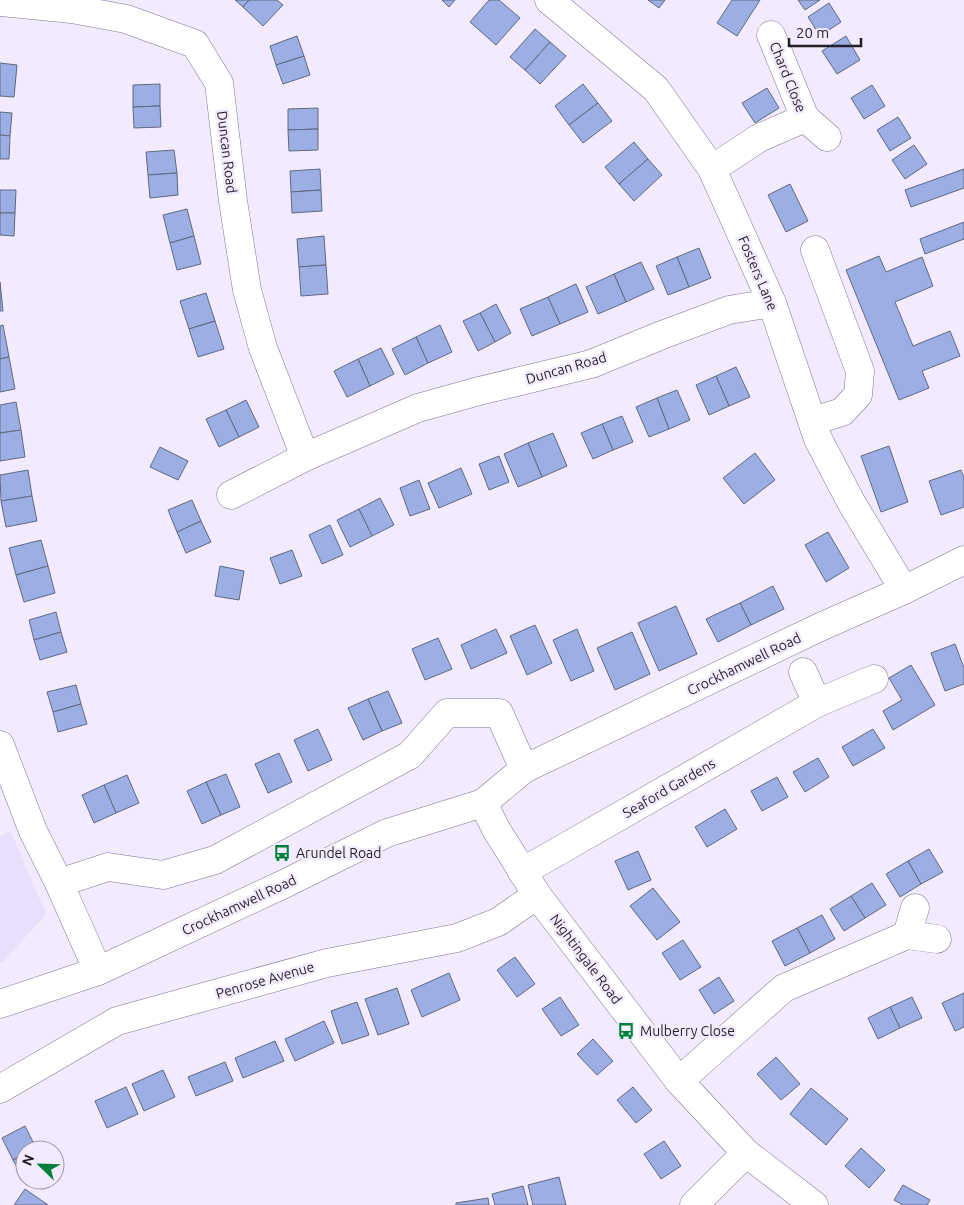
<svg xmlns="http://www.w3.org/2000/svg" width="964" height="1205" viewBox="0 0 964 1205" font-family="Ubuntu,sans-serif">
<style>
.built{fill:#e8dffb}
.building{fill:#9caee4;stroke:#606880}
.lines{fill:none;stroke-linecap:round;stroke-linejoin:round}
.minor-casing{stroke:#7f7790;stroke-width:29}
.minor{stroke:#fff;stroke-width:28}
.labels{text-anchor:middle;stroke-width:5;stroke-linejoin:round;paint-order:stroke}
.street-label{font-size:14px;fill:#231f29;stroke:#f1ebfd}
.poi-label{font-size:14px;fill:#231f29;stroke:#f1ebfd;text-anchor:start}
</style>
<rect width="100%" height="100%" fill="#f1ebfd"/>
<path class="built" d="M11,832L46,914L3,962L0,963V836Z"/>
<g class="building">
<path d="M235,0H249L243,7Z"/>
<path d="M249,0H277L283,5L263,26L243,7Z"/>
<path d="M442,0H455L449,7Z"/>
<path d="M489,0H499L520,18L496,45L470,22Z"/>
<path d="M648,0H665L659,8Z"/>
<path d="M732,0H760L737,36L717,23Z"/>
<path d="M798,0H820L805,10Z"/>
<path d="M829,3L841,22L820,36L808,17Z"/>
<path d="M535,29L550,42L525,70L510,57Z"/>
<path d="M297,36L304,56L276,65L270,46Z"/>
<path d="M846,36L860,60L837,74L822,51Z"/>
<path d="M550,42L566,56L540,84L525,70Z"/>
<path d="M304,56L310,75L283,84L276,65Z"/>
<path d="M0,63L17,65L14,97L0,96Z"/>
<path d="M160,84V106L133,107V85Z"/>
<path d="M583,84L598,103L569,125L555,106Z"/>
<path d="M872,85L885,106L864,119L851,98Z"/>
<path d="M767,88L779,108L755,123L742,103Z"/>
<path d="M598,103L612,121L583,143L569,125Z"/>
<path d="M160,106L161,127L134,128L133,107Z"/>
<path d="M318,108V129L288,130V109Z"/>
<path d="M0,112L12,113L10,136L0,135Z"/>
<path d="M898,117L911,138L890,151L877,130Z"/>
<path d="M318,129V150L289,151L288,130Z"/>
<path d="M0,135L10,136L9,159H0Z"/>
<path d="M634,142L648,159L619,184L605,167Z"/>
<path d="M914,145L927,164L905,179L892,160Z"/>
<path d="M174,150L177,173L148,175L146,152Z"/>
<path d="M648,159L662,175L634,201L619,184Z"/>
<path d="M320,169L321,190L291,192L290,171Z"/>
<path d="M964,169V188L911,207L905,190Z"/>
<path d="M177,173L178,195L150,198L148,175Z"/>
<path d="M790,184L808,221L786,232L768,195Z"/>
<path d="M0,190H16L15,213H0Z"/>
<path d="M321,190L322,211L292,213L291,192Z"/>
<path d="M187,209L194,236L170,243L163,215Z"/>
<path d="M0,213H15L14,236L0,235Z"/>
<path d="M964,222V239L925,254L920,239Z"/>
<path d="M194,236L201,264L177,270L170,243Z"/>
<path d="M324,236L326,265L299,267L297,239Z"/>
<path d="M699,248L711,278L689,287L677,257Z"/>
<path d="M879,256L886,272L922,257L933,286L895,302L913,346L950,331L960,356L922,371L929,388L899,400L846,270Z"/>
<path d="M677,257L689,287L668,295L656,266Z"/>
<path d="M641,262L654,289L626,302L614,274Z"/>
<path d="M326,265L328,294L301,296L299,267Z"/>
<path d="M614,274L626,302L598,314L586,287Z"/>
<path d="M0,282L3,311H0Z"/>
<path d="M576,284L588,312L560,324L548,297Z"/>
<path d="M206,293L215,321L189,329L180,301Z"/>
<path d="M548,297L560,324L532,336L520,309Z"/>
<path d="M496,304L511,333L495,342L480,313Z"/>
<path d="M480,313L495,342L478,351L463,321Z"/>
<path d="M215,321L224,349L198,357L189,329Z"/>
<path d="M3,325L9,357L0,359V326Z"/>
<path d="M440,325L452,352L428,363L416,337Z"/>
<path d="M416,337L428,363L405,375L392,349Z"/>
<path d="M381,348L394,374L370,386L358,359Z"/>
<path d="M9,357L15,389L0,392V359Z"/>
<path d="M358,359L370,386L347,397L334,371Z"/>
<path d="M736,367L750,397L729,406L716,376Z"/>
<path d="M716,376L729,406L709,415L696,385Z"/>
<path d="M677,390L690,420L669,429L657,398Z"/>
<path d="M657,398L669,429L649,437L636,407Z"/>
<path d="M246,400L259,427L239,437L226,410Z"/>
<path d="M16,402L21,430L0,433V405Z"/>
<path d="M226,410L239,437L219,447L206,419Z"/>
<path d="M622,416L633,442L613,450L602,424Z"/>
<path d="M602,424L613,450L593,459L581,433Z"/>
<path d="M21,430L25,457L0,461V433Z"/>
<path d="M553,433L567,466L542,477L528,443Z"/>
<path d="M528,443L542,477L518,487L504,454Z"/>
<path d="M889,446L908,502L881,512L861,456Z"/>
<path d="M160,447L188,461L178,480L150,467Z"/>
<path d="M755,453L775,480L744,504L723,478Z"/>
<path d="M499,456L509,482L489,490L479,464Z"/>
<path d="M461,468L472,494L439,508L428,483Z"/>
<path d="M28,470L32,496L1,501L0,475Z"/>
<path d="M961,470L964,478V507L941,515L929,481Z"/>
<path d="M419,480L430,509L410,516L400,488Z"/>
<path d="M32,496L37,521L6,527L1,501Z"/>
<path d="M380,498L394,525L372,536L359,509Z"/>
<path d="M192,500L201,521L177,532L168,510Z"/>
<path d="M359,509L372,536L350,547L337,520Z"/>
<path d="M201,521L211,542L186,553L177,532Z"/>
<path d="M330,525L343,555L322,564L309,535Z"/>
<path d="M828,532L849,568L826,582L805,545Z"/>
<path d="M41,540L48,566L16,575L9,548Z"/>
<path d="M292,550L302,576L280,584L270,558Z"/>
<path d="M48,566L55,593L24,602L16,575Z"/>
<path d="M220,566L244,571L239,600L215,596Z"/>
<path d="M773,586L784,609L751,625L740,603Z"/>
<path d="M740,603L751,625L718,642L706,619Z"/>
<path d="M676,606L697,654L659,671L638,623Z"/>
<path d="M56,612L61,632L34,640L29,620Z"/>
<path d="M535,625L552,663L527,675L510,636Z"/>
<path d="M496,629L507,653L471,669L461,645Z"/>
<path d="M577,629L594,671L571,681L553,640Z"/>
<path d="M61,632L67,652L40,660L34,640Z"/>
<path d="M632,632L650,674L615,690L597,648Z"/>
<path d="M438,638L452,669L425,680L412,649Z"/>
<path d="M955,644L964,668V684L945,691L931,653Z"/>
<path d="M911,665L935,705L893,730L883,711L902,700L889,678Z"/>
<path d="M76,685L81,704L53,712L47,692Z"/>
<path d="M388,691L402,723L382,731L368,699Z"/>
<path d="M368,699L382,731L363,740L348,708Z"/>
<path d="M81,704L87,724L58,732L53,712Z"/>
<path d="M318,729L332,760L308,771L294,740Z"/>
<path d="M873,729L885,748L853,766L842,747Z"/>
<path d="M279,753L292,782L268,793L255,764Z"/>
<path d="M818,758L829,777L805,792L793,772Z"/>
<path d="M226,774L240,807L221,815L206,782Z"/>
<path d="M127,775L139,803L116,813L104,785Z"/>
<path d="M777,777L788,797L762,811L751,791Z"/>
<path d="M206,782L221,815L202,824L187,791Z"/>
<path d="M104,785L116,813L94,823L82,795Z"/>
<path d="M725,809L737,829L707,847L695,827Z"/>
<path d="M929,849L943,872L921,884L908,861Z"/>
<path d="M638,851L651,880L628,890L615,861Z"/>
<path d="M908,861L921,884L900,897L886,874Z"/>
<path d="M872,883L886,905L865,918L851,896Z"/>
<path d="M653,888L680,922L657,940L630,906Z"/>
<path d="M851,896L865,918L844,931L830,909Z"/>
<path d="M822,915L835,939L810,953L797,928Z"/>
<path d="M797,928L810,953L785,966L772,941Z"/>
<path d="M683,940L701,967L680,980L662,953Z"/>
<path d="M515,957L535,984L517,997L497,970Z"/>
<path d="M449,973L460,1000L422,1017L411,990Z"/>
<path d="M719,977L734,1001L714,1014L699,990Z"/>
<path d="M397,988L409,1024L378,1035L365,999Z"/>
<path d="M964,993V1027L955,1031L942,1003Z"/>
<path d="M560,997L579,1025L561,1036L542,1009Z"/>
<path d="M912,997L922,1018L900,1028L890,1007Z"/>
<path d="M357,1002L369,1035L342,1044L331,1011Z"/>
<path d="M890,1007L900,1028L878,1039L868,1018Z"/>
<path d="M324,1021L334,1043L295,1061L285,1039Z"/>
<path d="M593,1039L613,1061L597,1075L577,1054Z"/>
<path d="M275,1041L284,1061L243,1078L235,1058Z"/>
<path d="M776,1057L800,1084L781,1100L757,1074Z"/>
<path d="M225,1062L233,1081L196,1096L188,1077Z"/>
<path d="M163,1070L175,1097L144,1111L132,1084Z"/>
<path d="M126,1087L138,1114L107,1128L95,1101Z"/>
<path d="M633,1087L652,1110L636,1123L617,1100Z"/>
<path d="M811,1088L848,1119L826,1145L790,1114Z"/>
<path d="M25,1126L36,1148L25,1150V1154L13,1160L2,1138Z"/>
<path d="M664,1141L681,1166L661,1179L644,1154Z"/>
<path d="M861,1148L885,1170L869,1188L845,1166Z"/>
<path d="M25,1154V1180H29L25,1182L13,1160Z"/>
<path d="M559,1177L566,1205H533L528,1185Z"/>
<path d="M903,1185L930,1200L927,1205H903L894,1200Z"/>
<path d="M523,1186L528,1205H495L492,1194Z"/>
<path d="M25,1189L48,1205H14Z"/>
<path d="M488,1198L489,1205H456V1203Z"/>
</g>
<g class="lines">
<g class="minor-casing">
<g id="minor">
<path d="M549,0L656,89L712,169L772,303L818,439L851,502L904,590"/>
<path d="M0,2L72,9L126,19L195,44L219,83L233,201L247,290L263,348L305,457"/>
<path d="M805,118L827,137"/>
<path d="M712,169L759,138L805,118L771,35"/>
<path d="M813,421L842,412L858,395L860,371L815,250"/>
<path d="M231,495L305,457L418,408L479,391L591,364L662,335L729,310L772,303"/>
<path d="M803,672L817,703"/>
<path d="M0,745L33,831L59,883L98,971"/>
<path d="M483,803L496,829L537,895L679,1081L746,1153L814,1205"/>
<path d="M522,872L817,703L874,679"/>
<path d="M59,883L108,867L163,875L215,860L410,755L447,713H499L524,769"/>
<path d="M907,935L915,908"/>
<path d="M0,1004L98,971L286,883L387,833L483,803L524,769L818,628L904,590L964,560"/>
<path d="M679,1081L784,988L907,935L937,939"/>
<path d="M0,1089L117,1021L327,963L457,938L498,922L537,895"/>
<path d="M694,1205L746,1153"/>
</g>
</g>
<use href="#minor" class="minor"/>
</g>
<defs>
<g id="bus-bare" transform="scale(1.35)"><path d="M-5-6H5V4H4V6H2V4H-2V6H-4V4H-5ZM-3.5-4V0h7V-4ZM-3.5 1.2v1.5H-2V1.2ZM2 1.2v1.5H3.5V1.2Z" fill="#027f38" stroke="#f1ebfd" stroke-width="2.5" paint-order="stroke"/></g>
</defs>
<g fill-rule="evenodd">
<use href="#bus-bare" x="282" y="853"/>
<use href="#bus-bare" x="626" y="1031"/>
</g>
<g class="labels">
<g class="street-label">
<text transform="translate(788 77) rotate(68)" y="5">Chard Close</text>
<text transform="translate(227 152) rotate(83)" y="5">Duncan Road</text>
<text transform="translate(758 273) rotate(67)" y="5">Fosters Lane</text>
<text transform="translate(566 368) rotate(-16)" y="5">Duncan Road</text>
<text transform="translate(744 664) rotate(-26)" y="5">Crockhamwell Road</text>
<text transform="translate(669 788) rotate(-30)" y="5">Seaford Gardens</text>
<text transform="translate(239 905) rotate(-25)" y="5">Crockhamwell Road</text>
<text transform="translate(586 959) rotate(53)" y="5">Nightingale Road</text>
<text transform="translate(265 980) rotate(-16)" y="5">Penrose Avenue</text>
</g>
<g class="poi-label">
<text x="296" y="858">Arundel Road</text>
<text x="640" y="1036">Mulberry Close</text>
</g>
</g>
<g transform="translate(40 1165) rotate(293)"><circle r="24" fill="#f1ebfd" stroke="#9f99a8"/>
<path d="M0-4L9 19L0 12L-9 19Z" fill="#027f38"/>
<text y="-8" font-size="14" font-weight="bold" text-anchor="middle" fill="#231f29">N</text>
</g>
<path d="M789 38v8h72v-8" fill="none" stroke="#231f29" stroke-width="2.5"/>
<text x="796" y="38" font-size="15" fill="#231f29" stroke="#f1ebfd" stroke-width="4" paint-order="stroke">20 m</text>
</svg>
